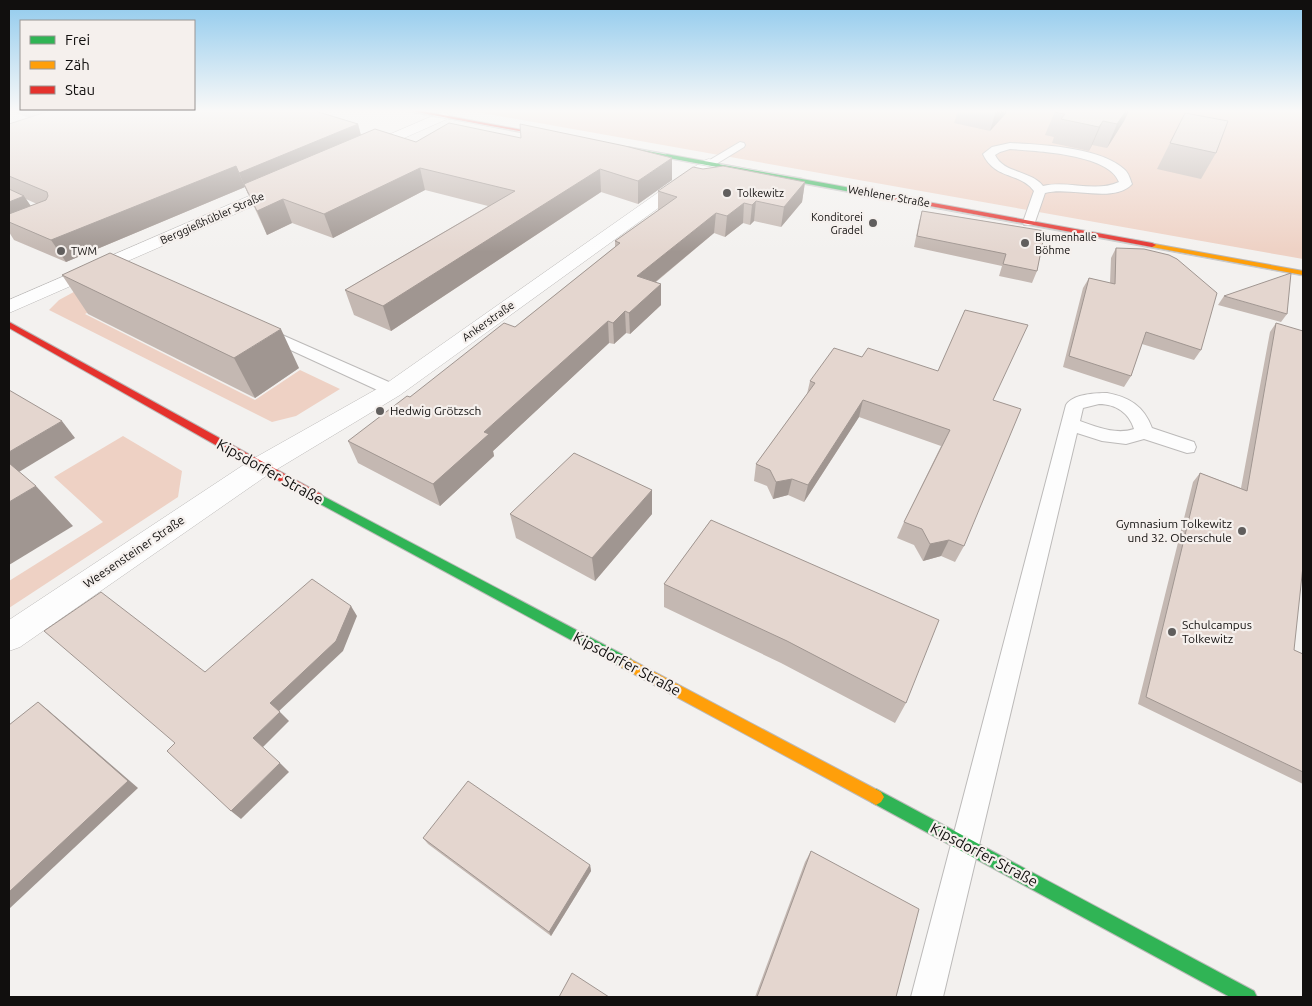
<svg xmlns="http://www.w3.org/2000/svg" width="1312" height="1006" viewBox="0 0 1312 1006" font-family="Ubuntu,sans-serif">
<style>
.green{fill:#eed1c4}
.lines{fill:none;stroke-linecap:round;stroke-linejoin:round}
.lane-casing{stroke:#bcbab9;stroke-width:2}
.street-casing{stroke:#bcbab9;stroke-width:1}
.fast-casing{stroke:#bcbab9;stroke-width:2}
.slow-casing{stroke:#bcbab9;stroke-width:2}
.jam-casing{stroke:#bcbab9;stroke-width:2}
.lane{fill:#fdfdfd;fill-rule:evenodd}
.street{fill:#fdfdfd;fill-rule:evenodd}
.fast{fill:#30b455;fill-rule:evenodd}
.slow{fill:#ff9f0a;fill-rule:evenodd}
.jam{fill:#e5322d;fill-rule:evenodd}
.tram{stroke:#cacaca;stroke-width:1}
.wall{fill:#c4b8b2;fill-rule:evenodd}
.shaded-wall{fill:#a09691}
.building{fill:#e4d6cf;stroke:#a09691}
.poi-dot{fill:#605e5d;stroke:#f5f0ed;stroke-width:2}
.labels{text-anchor:middle;stroke-width:4.5;stroke-linejoin:round;paint-order:stroke}
.far-poi-label{font-size:11px;fill:#110f0e;stroke:#f5f0ed;text-anchor:start}
.far-street-label{font-size:11px;fill:#110f0e;stroke:#f5f0ed}
.poi-label{font-size:12px;fill:#110f0e;stroke:#f5f0ed;text-anchor:start}
.street-label{font-size:12px;fill:#110f0e;stroke:#f5f0ed}
.near-street-label{font-size:15px;fill:#110f0e;stroke:#f5f0ed}
</style>
<rect width="100%" height="100%" fill="#f3f1ef"/>
<g class="green">
<path d="M471,111H1303V259Z"/>
<path d="M94,281L118,296L85,314L255,400L300,370L340,389L296,416L272,422L49,310L59,300Z"/>
<path d="M123,436L182,471L178,497L9,608V581L103,522L54,477Z"/>
</g>
<g class="lines">
<g class="lane-casing">
<g id="lane">
<path d="M740,142L744,143L745,145L744,147L713,166H705L703,164Z"/>
<path d="M1010,143C1043,145 1100,147 1125,170C1129,174 1130,179 1132,184C1114,204 1070,186 1045,193L1035,222L1034,225H1024L1023,222L1034,191C1020,172 995,180 983,154L992,147ZM1010,149C1037,151 1109,154 1119,182C1095,193 1068,180 1043,186C1031,170 1004,174 995,155L1000,152Z"/>
<path d="M264,327L398,386L401,390L398,394L392,395L386,394L258,335L256,332L258,329Z"/>
<path d="M1107,393C1129,397 1144,406 1152,428L1194,442L1196,447L1194,452L1187,453L1144,439L1126,444L1102,441L1077,433L943,997H911L1066,405C1073,394 1095,393 1107,393ZM1099,404C1116,404 1129,413 1134,429C1116,435 1097,427 1080,421L1083,408Z"/>
</g>
</g>
<g class="street-casing">
<g id="street">
<path d="M442,112L447,113L449,116L447,119L368,154H358L355,151L358,148Z"/>
<path d="M709,159L715,161L717,164L715,167L400,395L269,474L20,647L9,651V620L251,460L384,385L703,161Z"/>
<path d="M284,181L290,182L292,186L290,190L9,313V300Z"/>
</g>
</g>
<g class="fast-casing">
<g id="fast">
<path d="M628,147L878,193L881,195L878,197L626,150L625,149Z"/>
<path d="M317,493L631,659L633,663L631,667L626,669L621,667L313,500L311,497Z"/>
<path d="M876,789L1254,991L1257,997H1230L871,802L868,797L871,792Z"/>
</g>
</g>
<g class="slow-casing">
<g id="slow">
<path d="M1149,243L1303,271V275L1152,247L1148,245Z"/>
<path d="M626,657L881,792L884,797L881,802L876,805L871,802L621,667L619,663L621,659Z"/>
</g>
</g>
<g class="jam-casing">
<g id="jam">
<path d="M412,111H422L559,137L556,139Z"/>
<path d="M878,193L1152,243L1156,245L1152,247L876,196L875,195Z"/>
<path d="M9,322L321,494L323,497L321,500H313L9,328Z"/>
</g>
</g>
<use href="#lane" class="lane"/>
<use href="#street" class="street"/>
<use href="#fast" class="fast"/>
<use href="#slow" class="slow"/>
<use href="#jam" class="jam"/>
<g class="tram">
<path d="M403,111L533,134"/>
<path d="M617,145L666,154"/>
<path d="M659,157L728,170"/>
<path d="M720,164L802,178"/>
<path d="M791,182L1303,276"/>
</g>
</g>
<g class="wall">
<path d="M11,111H315L358,124L361,135L416,142L672,180L638,204L601,192L391,331L354,315L345,290L488,206L425,190L333,238L292,223L267,235L245,187L66,262L14,240L9,232V124L29,118ZM26,199L37,204L31,206Z"/>
<path d="M958,111H1008L990,131L954,123Z"/>
<path d="M1055,111H1129L1124,121L1107,148L1092,145L1089,151L1052,143L1054,137L1045,135Z"/>
<path d="M1185,113L1216,153L1201,179L1157,169Z"/>
<path d="M703,169L805,182L802,202L781,227L754,221L750,225L743,223L725,237L714,233L656,282L661,305L630,334L626,333L614,344L609,343L493,451L494,456L440,506L358,463L348,441L410,397L515,327L615,247V241L658,211V191Z"/>
<path d="M922,211L1045,231L1037,271L1032,283L999,276L1002,266L914,247L919,222Z"/>
<path d="M1116,248L1201,350L1194,360L1142,344L1131,376L1124,387L1063,367L1083,288L1089,278L1110,283L1111,258Z"/>
<path d="M62,275L299,368L255,398L88,314Z"/>
<path d="M1224,296L1287,314L1281,322L1218,305Z"/>
<path d="M1276,323L1294,650L1303,654V784L1138,704L1193,482L1200,473L1241,488L1270,332Z"/>
<path d="M810,381L993,400L964,546L955,562L941,556L923,561L914,545L897,538L904,522L941,446L859,417L804,502L788,495L773,499L767,486L754,481L756,464L807,394Z"/>
<path d="M652,490V514L595,581L516,538L510,514Z"/>
<path d="M711,520L906,703L895,723L781,663L664,607V584Z"/>
<path d="M423,838L590,865L591,871L551,936L428,844Z"/>
<path d="M811,851L896,997H755L805,862Z"/>
</g>
<g class="shaded-wall">
<path d="M996,111H1008L990,131Z"/>
<path d="M1126,111H1129L1124,121L1107,148L1117,124Z"/>
<path d="M1103,121L1092,145L1089,151L1099,127Z"/>
<path d="M358,124L363,144L248,194L239,173Z"/>
<path d="M672,158V180L638,204V181Z"/>
<path d="M236,166L245,187L66,262L51,240Z"/>
<path d="M420,168L425,190L333,238L324,214Z"/>
<path d="M600,169L601,192L391,331L383,306Z"/>
<path d="M805,182L802,202L781,227L784,207Z"/>
<path d="M24,196L38,217L9,222V202Z"/>
<path d="M283,199L292,223L267,235L257,211Z"/>
<path d="M756,201L754,221L750,225L752,205Z"/>
<path d="M744,203L743,223L725,237L727,216Z"/>
<path d="M716,213L714,233L637,297V276Z"/>
<path d="M661,284V305L630,334L629,313Z"/>
<path d="M625,311L626,333L614,344L613,323Z"/>
<path d="M608,321L609,343L493,451L494,456L440,506L433,484L484,432Z"/>
<path d="M281,329L299,368L255,398L234,358Z"/>
<path d="M863,400L859,417L804,502L808,485Z"/>
<path d="M62,421L75,438L9,478V452Z"/>
<path d="M792,479L788,495L773,499L776,482Z"/>
<path d="M36,486L73,526L9,565V502Z"/>
<path d="M652,490V514L595,581L592,558Z"/>
<path d="M949,540L941,556L923,561L930,544Z"/>
<path d="M351,606L357,616L343,651L278,712L270,703Z"/>
<path d="M38,702L48,710L138,788L9,909V892Z"/>
<path d="M280,712L289,721L262,748L253,738Z"/>
<path d="M280,763L289,772L241,819L231,811Z"/>
<path d="M590,865L591,871L551,936L549,932Z"/>
</g>
<g class="building">
<path d="M48,111H315L358,124L239,173L236,166L51,240L9,222V214L46,200L48,196L47,192L9,176V124L49,111Z"/>
<path d="M1055,111H1126L1117,124L1103,121L1099,127L1061,119L1065,114L1054,112Z"/>
<path d="M1185,113L1228,121L1216,153L1170,143Z"/>
<path d="M449,123L521,138L520,124L625,146L672,158L638,181L600,169L383,306L345,290L515,191L420,168L324,214L283,199L257,211L244,184L375,129L416,142Z"/>
<path d="M723,166L805,182L784,207L756,201L752,205L744,203L727,216L716,213L637,276L661,284L629,313L625,311L613,323L608,321L484,432L489,434L433,484L348,441L407,396L410,397L504,323L515,327L620,243L615,241L677,197L658,191L693,167L703,169Z"/>
<path d="M9,189L24,196L9,202Z"/>
<path d="M922,211L1045,231L1037,271L1003,264L1006,254L917,236Z"/>
<path d="M1116,248L1144,249L1169,255L1177,259L1217,293L1201,350L1146,332L1131,376L1069,356L1089,278L1115,284Z"/>
<path d="M110,253L281,329L234,358L62,275Z"/>
<path d="M1291,273L1287,314L1224,296Z"/>
<path d="M965,310L1028,325L993,400L1021,409L964,546L949,540L930,544L922,529L904,522L950,430L863,400L808,485L792,479L776,482L770,470L756,464L815,383L810,381L834,348L862,357L868,348L938,371Z"/>
<path d="M1276,323L1303,331V566L1294,650L1303,654V772L1146,697L1200,473L1247,491Z"/>
<path d="M9,390L62,421L9,452Z"/>
<path d="M574,453L652,490L592,558L510,514Z"/>
<path d="M9,463L36,486L9,502Z"/>
<path d="M711,520L939,620L906,703L787,641L664,584Z"/>
<path d="M312,579L351,606L336,641L270,703L280,712L253,738L280,763L231,811L167,751L175,743L44,631L101,592L205,672Z"/>
<path d="M38,702L128,781L9,892V725Z"/>
<path d="M468,781L590,865L549,932L423,838Z"/>
<path d="M811,851L919,909L896,997H757Z"/>
<path d="M572,973L609,997H559Z"/>
</g>
<linearGradient id="sky" x2="0" y2="1"><stop stop-color="#90caed"/><stop offset="0.44" stop-color="#faf9f8"/><stop offset="1" stop-color="#faf9f8" stop-opacity="0"/></linearGradient>
<rect width="1312" height="252" fill="url(#sky)"/>
<g class="poi-dot">
<circle cx="727" cy="193" r="5"/>
<circle cx="873" cy="223" r="5"/>
<circle cx="1025" cy="243" r="5"/>
<circle cx="61" cy="251" r="5"/>
<circle cx="380" cy="411" r="5"/>
<circle cx="1242" cy="531" r="5"/>
<circle cx="1172" cy="632" r="5"/>
</g>
<g class="labels">
<g class="far-poi-label">
<text x="737" y="197">Tolkewitz</text>
<text x="863" y="221" text-anchor="end">Konditorei<tspan x="863" dy="13">Gradel</tspan></text>
<text x="1035" y="241">Blumenhalle<tspan x="1035" dy="13">Böhme</tspan></text>
<text x="71" y="255">TWM</text>
</g>
<g class="far-street-label">
<text transform="translate(889 196) rotate(10)" y="4">Wehlener Straße</text>
<text transform="translate(212 218) rotate(-24)" y="4">Berggießhübler Straße</text>
<text transform="translate(488 321) rotate(-35)" y="4">Ankerstraße</text>
</g>
<g class="poi-label">
<text x="390" y="415">Hedwig Grötzsch</text>
<text x="1232" y="528" text-anchor="end">Gymnasium Tolkewitz<tspan x="1232" dy="14">und 32. Oberschule</tspan></text>
<text x="1182" y="629">Schulcampus<tspan x="1182" dy="14">Tolkewitz</tspan></text>
</g>
<g class="street-label">
<text transform="translate(134 552) rotate(-34)" y="4">Weesensteiner Straße</text>
</g>
<g class="near-street-label">
<text transform="translate(270 472) rotate(29)" y="5">Kipsdorfer Straße</text>
<text transform="translate(627 664) rotate(28)" y="5">Kipsdorfer Straße</text>
<text transform="translate(984 855) rotate(28)" y="5">Kipsdorfer Straße</text>
</g>
</g>
<rect width="1312" height="1006" fill="none" stroke="#110f0e" stroke-width="20"/>
<rect x="20" y="20" width="175" height="90" fill="#f5f0ed" stroke="#9a9694"/>
<rect x="30" y="36" width="25" height="8" fill="#30b455" stroke="#9a9694"/>
<text x="65" y="45" font-size="15" fill="#110f0e">Frei</text>
<rect x="30" y="61" width="25" height="8" fill="#ff9f0a" stroke="#9a9694"/>
<text x="65" y="70" font-size="15" fill="#110f0e">Zäh</text>
<rect x="30" y="86" width="25" height="8" fill="#e5322d" stroke="#9a9694"/>
<text x="65" y="95" font-size="15" fill="#110f0e">Stau</text>
</svg>
